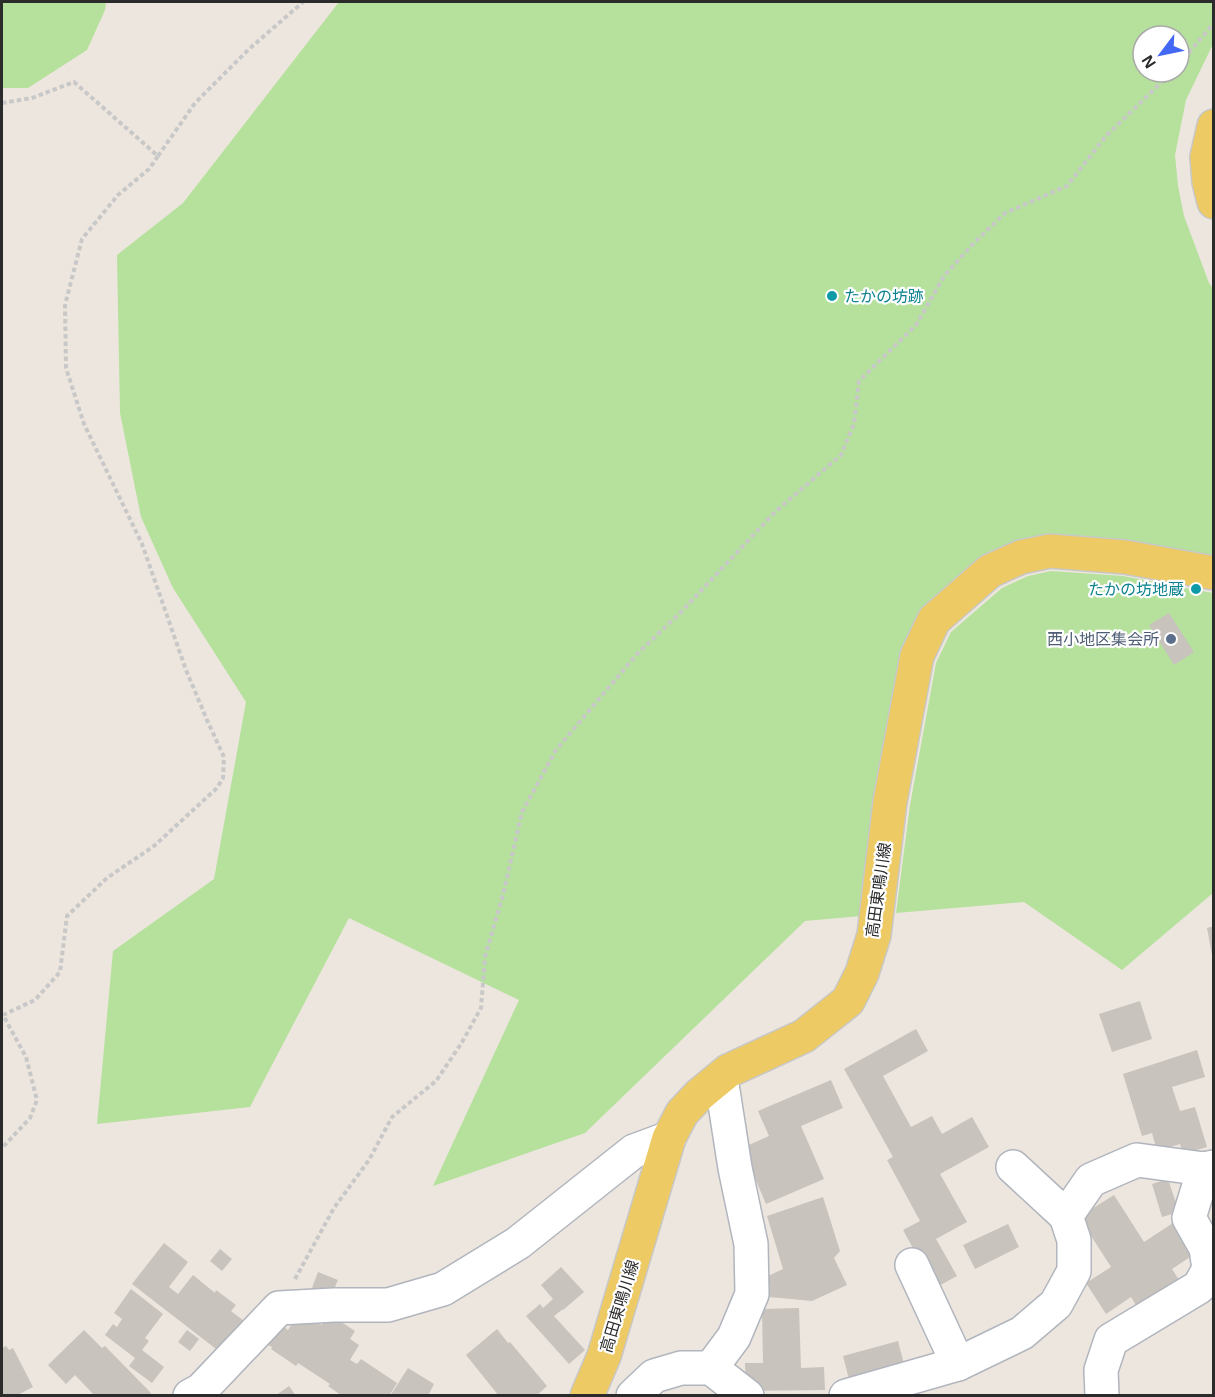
<svg xmlns="http://www.w3.org/2000/svg" width="1215" height="1397" viewBox="0 0 1215 1397" font-family="Arial,'Noto Sans JP',sans-serif">
<style>
.green{fill:#b5e19c;fill-rule:evenodd}
.building{fill:#c8c3bd}
.lines{fill:none;stroke-linecap:round;stroke-linejoin:round}
.minor-casing{stroke:#b1b5be;stroke-width:36}
.major-casing{stroke:#c8c8c8;stroke-width:36}
.path{stroke:#c8c8c8;stroke-width:4;stroke-dasharray:4.5 3;stroke-linecap:butt}
.minor{stroke:#fff;stroke-width:33}
.major{stroke:#edca63;stroke-width:33}
.culture-dot{fill:#0f9aa8;stroke:#fff;stroke-width:2}
.service-dot{fill:#5c6f8a;stroke:#fff;stroke-width:2}
.labels{text-anchor:middle;stroke-width:4.5;stroke-linejoin:round;paint-order:stroke}
.culture-label{font-size:16px;fill:#0d838f;stroke:#fff;text-anchor:start}
.service-label{font-size:16px;fill:#4e5e75;stroke:#fff;text-anchor:end}
.street-label{font-size:16px;fill:#2b2b2b;stroke:#fff}
</style>
<rect width="100%" height="100%" fill="#ede6de"/>
<g class="green">
<path d="M2,2H106L105,10L87,50L28,88H2Z"/>
<path d="M339,2H1213V44L1186,100L1175,155L1178,186L1184,216L1209,283L1213,289V558L1049,537L923,611L862,916L805,921L585,1133L433,1186L519,1000L349,918L250,1107L97,1124L113,951L214,879L246,702L173,588L141,517L120,413L117,255L183,203ZM1143,36H1179V72H1143Z"/>
<path d="M1051,571L1123,576L1213,593V893L1122,970L1024,902L896,913L910,805L936,663L951,632L1002,588L1028,576Z"/>
</g>
<g class="building">
<path d="M1169,613L1194,652L1174,665L1149,625Z"/>
<path d="M1214,926V955H1212L1207,928Z"/>
<path d="M1140,1001L1152,1039L1112,1052L1099,1014Z"/>
<path d="M916,1029L928,1051L883,1076L911,1127L932,1116L942,1134L972,1117L989,1147L940,1174L967,1222L936,1239L957,1276L935,1288L903,1230L920,1221L887,1160L893,1157L844,1069Z"/>
<path d="M1197,1050L1205,1077L1172,1087L1180,1111L1195,1107L1207,1147L1183,1154L1180,1144L1157,1151L1152,1133L1142,1136L1123,1074Z"/>
<path d="M831,1080L843,1108L801,1126L824,1179L766,1204L742,1148L769,1136L758,1111Z"/>
<path d="M1168,1179L1179,1212L1162,1217L1152,1184Z"/>
<path d="M1114,1195L1144,1242L1176,1221L1196,1253L1172,1269L1181,1283L1139,1310L1131,1297L1106,1314L1086,1283L1111,1267L1079,1217Z"/>
<path d="M823,1197L840,1251L834,1258L847,1285L812,1301L769,1297L768,1276L783,1269L767,1216Z"/>
<path d="M1008,1224L1019,1247L975,1269L963,1245Z"/>
<path d="M164,1243L188,1262L169,1287L178,1294L193,1275L215,1293L216,1290L236,1305L231,1311L244,1321L220,1352L132,1284Z"/>
<path d="M220,1249L232,1259L222,1271L210,1261Z"/>
<path d="M561,1267L584,1292L563,1310V1309L554,1316L585,1350L569,1364L526,1316L540,1304L543,1308L553,1299L541,1285Z"/>
<path d="M318,1272L338,1280L331,1296L312,1288Z"/>
<path d="M131,1289L163,1314L145,1338L149,1341L142,1350L164,1367L152,1383L129,1366L135,1358L105,1335L113,1324L117,1327L122,1319L114,1313Z"/>
<path d="M799,1308L801,1368L824,1367L825,1390L746,1391L745,1363H763L762,1309Z"/>
<path d="M301,1311L322,1325L329,1314L355,1331L350,1339L359,1345L350,1360L357,1364L361,1359L397,1383L389,1396H342L328,1386L330,1384L298,1363L296,1366L271,1349L272,1347L266,1344L280,1324L288,1330Z"/>
<path d="M497,1329L508,1343L510,1342L547,1386L536,1396H499L466,1355Z"/>
<path d="M84,1330L102,1348L105,1346L151,1393L149,1396H95L75,1375L66,1384L48,1365Z"/>
<path d="M187,1330L199,1339L190,1351L178,1342Z"/>
<path d="M898,1341L905,1368L850,1383L843,1356Z"/>
<path d="M6,1346L9,1350L13,1348L33,1387L16,1396H2V1348Z"/>
<path d="M408,1368L434,1384L428,1396H390Z"/>
<path d="M289,1386L296,1396H275Z"/>
</g>
<g class="lines">
<g class="minor-casing">
<g id="minor">
<path d="M1013,1167L1066,1216"/>
<path d="M912,1265L958,1364"/>
<path d="M711,1368L734,1337L752,1294L751,1244L735,1168L721,1078"/>
<path d="M190,1396L201,1390L279,1308L334,1305H388L443,1289L518,1243L634,1151L669,1138"/>
<path d="M633,1396L654,1376L681,1368H711L747,1396"/>
<path d="M846,1396L958,1364L1022,1333L1056,1304L1074,1271V1240L1066,1216L1091,1180L1137,1160L1204,1169L1214,1167"/>
<path d="M1102,1396L1101,1370L1111,1340L1199,1287L1209,1269L1206,1248L1189,1218L1204,1169"/>
</g>
</g>
<g class="major-casing">
<g id="major">
<path d="M1214,126L1207,157L1209,182L1214,202"/>
<path d="M587,1396L604,1356L669,1138L682,1113L699,1095L728,1071L804,1036L848,1001L862,973L874,935L890,802L917,656L934,620L990,571L1021,557L1050,551L1125,557L1214,573"/>
</g>
</g>
<g class="path">
<path d="M1179,64L1214,23"/>
<path d="M2,103L32,98L74,82L158,156L149,169L118,195L82,239L65,305L66,368L84,424L142,544L186,670L207,720L224,757L223,778L217,788L154,846L107,878L67,916L60,972L35,1000L3,1015L26,1057L37,1100L30,1118L2,1148"/>
<path d="M158,156L195,103L248,50L303,2"/>
<path d="M295,1279L334,1208L369,1160L392,1117L436,1081L461,1044L481,1008L485,957L503,895L522,812L556,750L637,654L680,613L775,512L841,455L854,424L859,381L916,325L944,276L973,244L1005,213L1067,186L1105,137L1172,72"/>
</g>
<use href="#minor" class="minor"/>
<use href="#major" class="major"/>
</g>
<g class="culture-dot">
<circle cx="832" cy="296" r="6"/>
<circle cx="1196" cy="589" r="6"/>
</g>
<circle class="service-dot" cx="1171" cy="639" r="6"/>
<g class="labels">
<g class="culture-label">
<text x="844" y="302">たかの坊跡</text>
<text x="1184" y="595" text-anchor="end">たかの坊地蔵</text>
</g>
<g class="service-label">
<text x="1159" y="645">西小地区集会所</text>
</g>
<g class="street-label">
<text transform="translate(878 890) rotate(-82)" y="6">高田東鳴川線</text>
<text transform="translate(619 1306) rotate(-73)" y="6">高田東鳴川線</text>
</g>
</g>
<rect width="1215" height="1397" fill="none" stroke="#2b2b2b" stroke-width="6"/>
<g transform="translate(1161 54) rotate(238)"><circle r="28" fill="#ffffff" stroke="#aaaaaa" stroke-width="1.5"/>
<path d="M0-4.5L10 22L0 15L-10 22Z" fill="#4368f4"/>
<text y="-9" font-size="16" font-weight="bold" text-anchor="middle" fill="#2b2b2b">N</text>
</g>
</svg>
